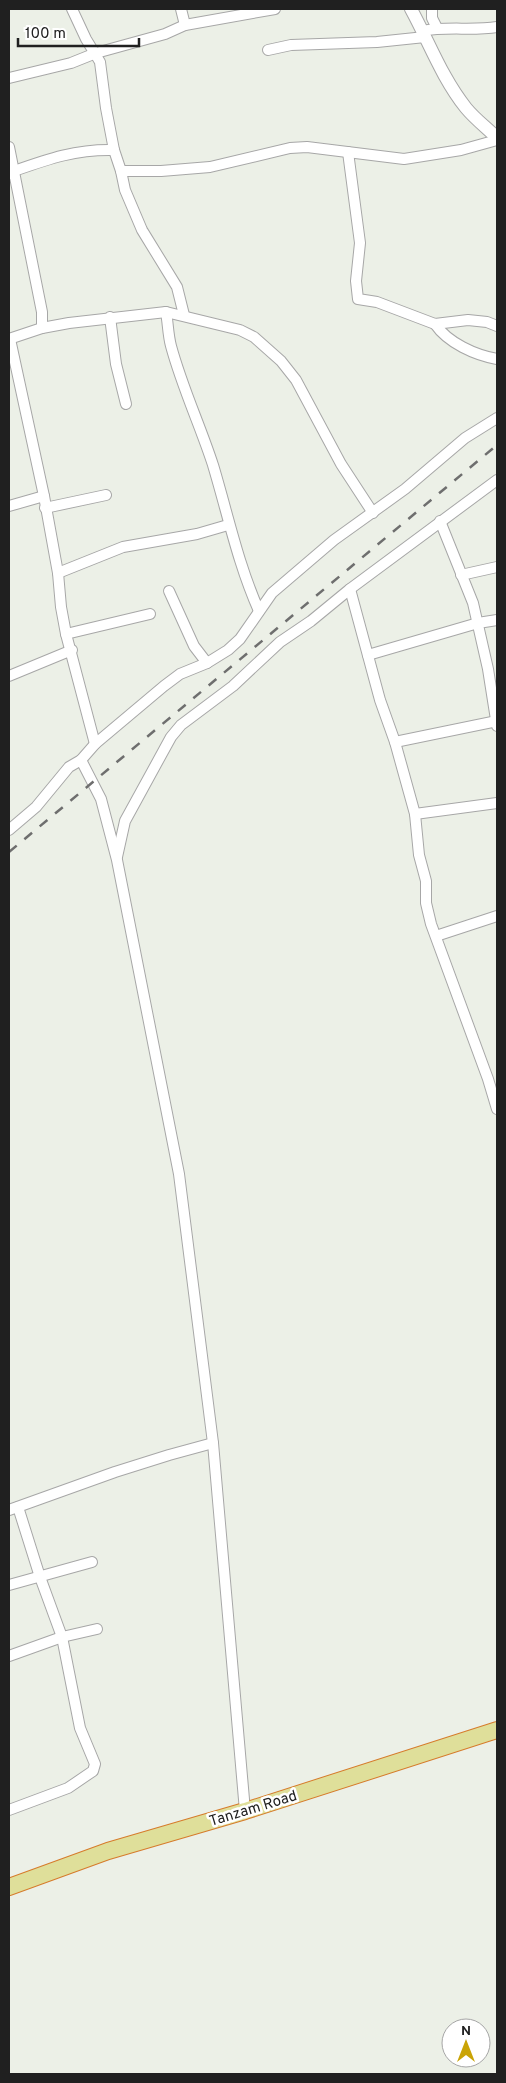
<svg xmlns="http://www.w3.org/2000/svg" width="506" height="2083" viewBox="0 0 506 2083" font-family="Overpass,sans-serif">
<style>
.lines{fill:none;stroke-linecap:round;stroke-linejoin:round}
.minor-casing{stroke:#a7a7a7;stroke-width:12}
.tertiary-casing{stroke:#a7a7a7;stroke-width:14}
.trunk-casing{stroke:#d67b2b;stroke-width:18}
.minor{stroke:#fff;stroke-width:10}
.tertiary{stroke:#fff;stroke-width:12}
.trunk{stroke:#dfdf9a;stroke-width:16}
.rail{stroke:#6e6e6e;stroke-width:2.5;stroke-dasharray:10 10;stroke-linecap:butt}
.labels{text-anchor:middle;stroke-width:5;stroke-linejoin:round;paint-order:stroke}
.street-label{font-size:15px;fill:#202020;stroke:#fff}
</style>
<rect width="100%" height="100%" fill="#ecf0e7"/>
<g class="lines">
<g class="minor-casing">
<g id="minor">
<path d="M72,9L86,39L100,62L106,108L114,150L121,171L125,190L142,230L177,287L184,315"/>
<path d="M181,9L185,25"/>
<path d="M432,9V18L437,28"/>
<path d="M422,31C447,26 472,31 497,27"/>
<path d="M268,50L291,45L377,42L425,37"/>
<path d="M9,78L71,63L96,53L165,34L185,25L275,9"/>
<path d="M9,147L42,312V328"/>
<path d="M348,152L360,243L356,281L358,299L377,302L435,324L468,320L487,322L497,326"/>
<path d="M121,171H161L210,167L290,148L307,147L404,159L461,150L497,140"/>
<path d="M10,174L14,171C48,159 76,149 114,150"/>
<path d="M166,312C168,323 168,335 171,346C182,387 200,425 213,465C228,515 238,564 259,611"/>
<path d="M110,317L116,364L126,404"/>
<path d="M435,324C448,343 475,355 497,359"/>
<path d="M9,339L42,328L69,323L166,312L240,330L254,337L281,361L296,380L341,464L373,513"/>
<path d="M10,339L44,496L58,573L61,607L66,634L95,744"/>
<path d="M9,506L44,496"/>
<path d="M45,508L106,495"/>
<path d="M440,521L473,603L488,669L497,726"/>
<path d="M58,573L123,547L197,534L228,525"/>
<path d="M461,575L497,567"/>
<path d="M350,589L380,700L395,742L415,814L419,855L426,881V903L431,924L488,1079L497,1109"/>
<path d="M169,591L194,646L207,663"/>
<path d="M66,634L150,614"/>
<path d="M368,655L478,623L497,620"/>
<path d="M9,676L72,650"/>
<path d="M395,742L497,721"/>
<path d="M81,760L101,799L117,860L179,1174L213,1443L245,1811"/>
<path d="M415,814L497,803"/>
<path d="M9,830L36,807L69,767L81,760L95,744L164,686L180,674L207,663L228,650L240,639L272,593L334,540L405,489L465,438L497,418"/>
<path d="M117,857L125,821L171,737L181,725L233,686L280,642L311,621L350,589L497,480"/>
<path d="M436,936L497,916"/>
<path d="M9,1510L115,1472L169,1455L213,1443"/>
<path d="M9,1585L92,1562"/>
<path d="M9,1656L62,1637L97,1629"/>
<path d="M9,1810L68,1788L93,1771L95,1764L80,1728L62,1637L40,1577L18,1507"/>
</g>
</g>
<g class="tertiary-casing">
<path id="tertiary" d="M411,9C429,42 442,78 466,108C475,119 487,128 497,138"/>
</g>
<g class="trunk-casing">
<path id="trunk" d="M9,1887L108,1851L245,1811L497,1730"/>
</g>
<use href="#minor" class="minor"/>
<use href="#tertiary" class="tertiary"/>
<use href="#trunk" class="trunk"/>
<path class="rail" d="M9,852L497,445"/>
</g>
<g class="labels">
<g class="street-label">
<text transform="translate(253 1808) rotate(-17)" y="5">Tanzam Road</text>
</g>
</g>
<rect width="506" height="2083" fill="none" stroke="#202020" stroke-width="20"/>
<g transform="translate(466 2043)"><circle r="24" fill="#ffffff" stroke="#a6a6a6"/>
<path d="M0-4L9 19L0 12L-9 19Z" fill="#caa406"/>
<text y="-8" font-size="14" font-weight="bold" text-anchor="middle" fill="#202020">N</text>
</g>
<path d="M18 38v8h121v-8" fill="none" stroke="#202020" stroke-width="2.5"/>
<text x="25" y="38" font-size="15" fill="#202020" stroke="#ffffff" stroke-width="4" paint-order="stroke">100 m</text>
</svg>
